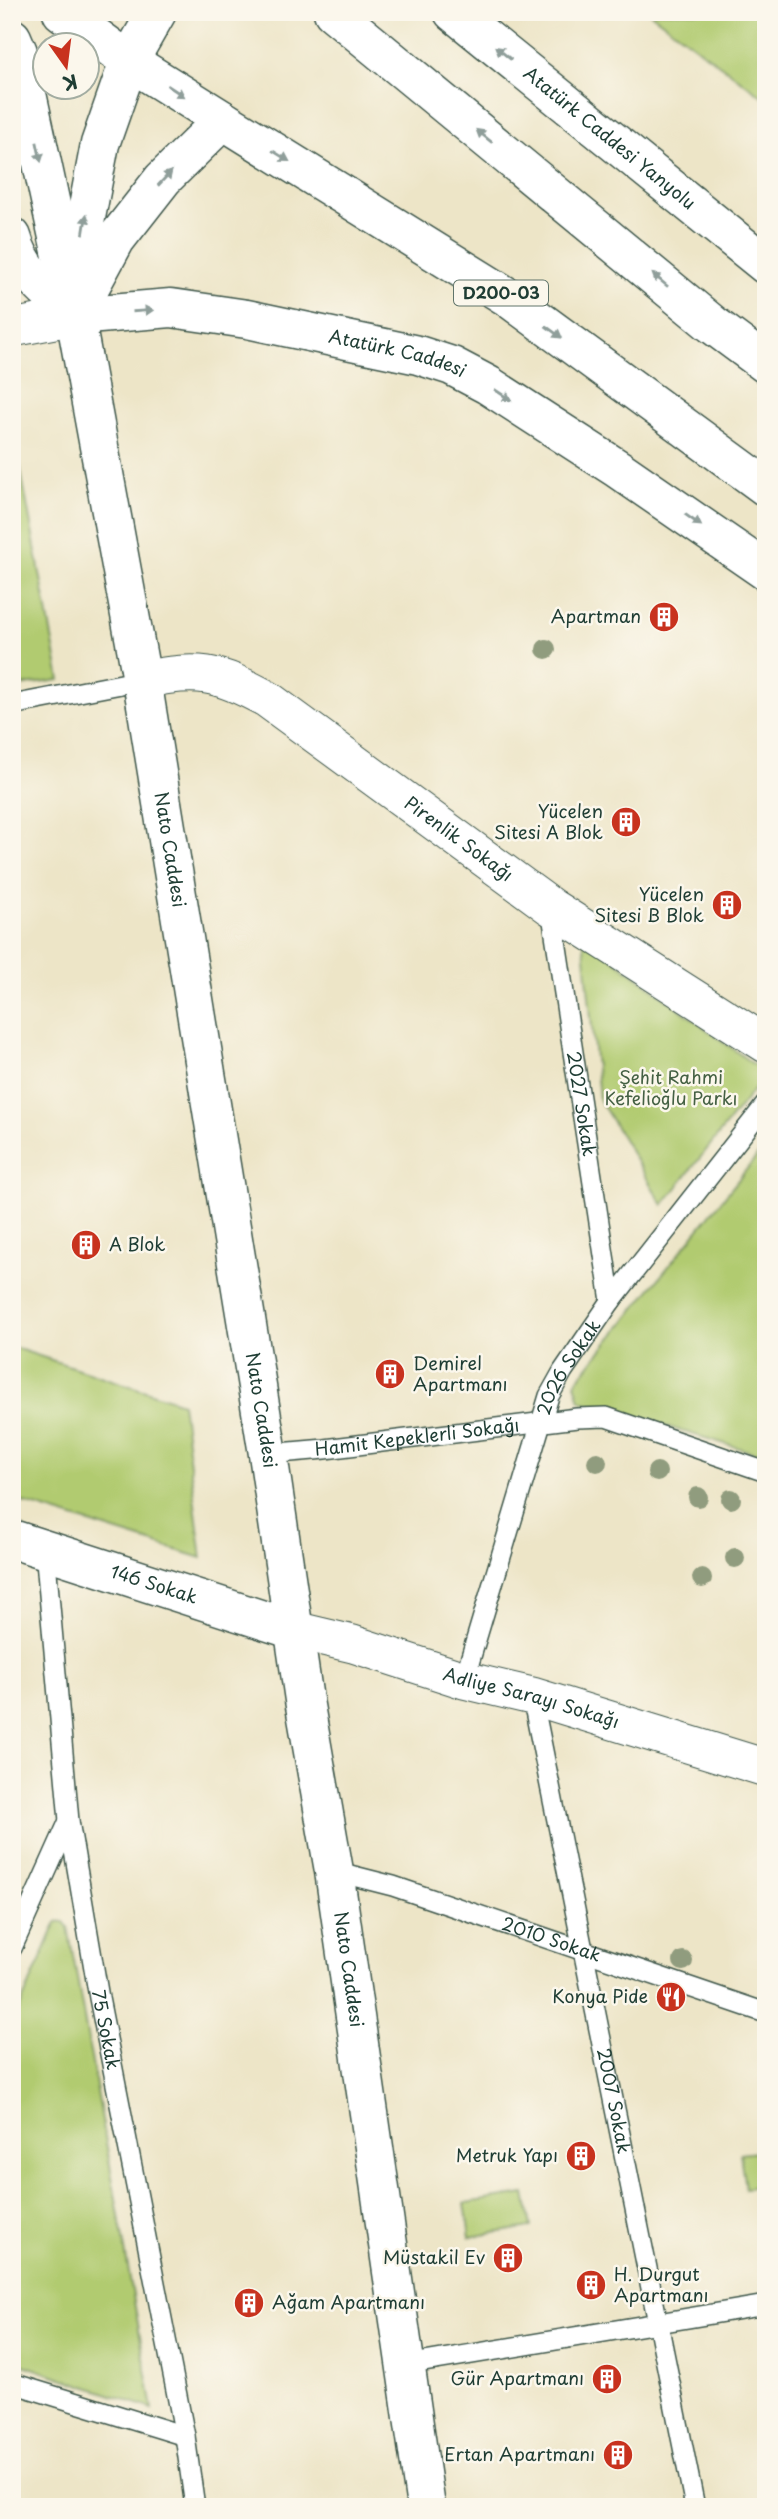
<svg xmlns="http://www.w3.org/2000/svg" width="778" height="2519" viewBox="0 0 778 2519" font-family="'Playpen Sans',sans-serif">
<style>
.green{fill:#b1cb70;stroke:#688452;stroke-width:2}
.lines{fill:none;stroke-linecap:round;stroke-linejoin:round}
.lane-casing{stroke:#3e564a;stroke-width:22}
.street-casing{stroke:#3e564a;stroke-width:39}
.secondary-casing{stroke:#3e564a;stroke-width:41}
.primary-casing{stroke:#3e564a;stroke-width:41}
.highway-casing{stroke:#3e564a;stroke-width:41}
.lane{stroke:#fff;stroke-width:19}
.street{stroke:#fff;stroke-width:37}
.secondary{stroke:#fff;stroke-width:38}
.primary{stroke:#fff;stroke-width:38}
.highway{stroke:#fff;stroke-width:38}
.tree{fill:#909c7e}
.oneway{fill:#8f9e9a}
.labels{text-anchor:middle;stroke-width:5;stroke-linejoin:round;paint-order:stroke}
.shield{fill:#fbf7ec;stroke:#61756b;stroke-width:2}
.shield-label{font-size:16px;font-weight:bold;fill:#1f3d34}
.street-label{font-size:18px;fill:#1f3d34;stroke:#fbf7ec}
.poi-label{font-size:18px;fill:#1f3d34;stroke:#fbf7ec;text-anchor:end}
.park-label{font-size:18px;fill:#446043;stroke:#fbf7ec}
</style>
<rect width="100%" height="100%" fill="#fbf7ec"/>
<filter id="ink" filterUnits="userSpaceOnUse"><feTurbulence type="fractalNoise" baseFrequency=".0143" numOctaves="2"/><feDisplacementMap in="SourceGraphic" scale="14" xChannelSelector="R" yChannelSelector="G"/><feConvolveMatrix kernelMatrix="1 2 1 2 8 2 1 2 1" color-interpolation-filters="sRGB"/></filter>
<filter id="wash" filterUnits="userSpaceOnUse"><feTurbulence type="fractalNoise" baseFrequency=".00686" numOctaves="4" result="noise"/><feDisplacementMap in="SourceGraphic" scale="28" xChannelSelector="R" yChannelSelector="G"/><feGaussianBlur stdDeviation="1.57" result="paint"/><feColorMatrix in="noise" values="0 0 0 0 0 0 0 0 0 0 0 0 0 0 0 0 0 1.4 0 .05"/><feComposite in="paint" operator="in"/></filter>
<g filter="url(#wash)">
<rect width="100%" height="100%" fill="#ede5c7"/>
<g class="green">
<path d="M649,12H766V99Z"/>
<path d="M12,424L60,680L12,687Z"/>
<path d="M583,936L766,1074L663,1205L599,1099Z"/>
<path d="M766,1145V1456L580,1401L575,1383Z"/>
<path d="M12,1347L182,1403L202,1558L12,1499Z"/>
<path d="M59,1921L64,1922L68,1927L153,2409L12,2361V2025L56,1924Z"/>
<path d="M766,2151V2185L745,2188L740,2154Z"/>
<path d="M525,2194L531,2227L470,2237L465,2203Z"/>
</g>
</g>
<g filter="url(#ink)">
<g class="lines">
<g class="lane-casing">
<g id="lane">
<path d="M12,705L142,680"/>
<path id="s1" d="M551,908L611,1301"/>
<path id="s2" d="M268,1454L325,1449L577,1418L606,1417L766,1472"/>
<path id="s3" d="M45,1549L69,1821L99,1998L185,2436L195,2507"/>
<path id="s4" d="M464,1680L549,1396L563,1371L611,1301L766,1104"/>
<path id="s5" d="M532,1696L695,2507"/>
<path id="s6" d="M334,1871L393,1886L766,2013"/>
<path d="M12,1948L69,1821"/>
<path d="M406,2365L766,2305"/>
<path d="M12,2383L185,2436"/>
</g>
</g>
<g class="street-casing">
<g id="street">
<path d="M12,328L75,316"/>
<path id="s7" d="M142,680C197,668 218,672 267,699L551,907L766,1044"/>
<path id="s8" d="M294,1630L353,1644L464,1680L532,1696L766,1768"/>
</g>
</g>
<g class="secondary-casing">
<g id="secondary">
<path id="s9" d="M75,316L142,680L268,1454L304,1700L334,1871L426,2507"/>
<path id="s10" d="M12,1539L294,1630"/>
</g>
</g>
<g class="primary-casing">
<g id="primary">
<path id="s11" d="M453,12L766,265"/>
<path d="M12,38L18,52L75,316"/>
<path id="s12" d="M12,237C22,274 48,291 75,316L171,308L247,319L418,355L452,366L488,385L618,469L766,571"/>
<path d="M78,282L84,228L100,144L129,61"/>
<path d="M84,298L116,239L163,179L223,120"/>
</g>
</g>
<g class="highway-casing">
<g id="highway">
<path d="M62,12L129,61L223,120L506,296L766,487"/>
<path d="M333,12L712,324L766,364"/>
<path d="M129,61L157,12"/>
</g>
</g>
<use href="#lane" class="lane"/>
<use href="#street" class="street"/>
<use href="#secondary" class="secondary"/>
<use href="#primary" class="primary"/>
<use href="#highway" class="highway"/>
</g>
<g class="tree">
<circle cx="546" cy="649" r="10"/>
<circle cx="597" cy="1462" r="10"/>
<circle cx="657" cy="1472" r="10"/>
<circle cx="698" cy="1497" r="10"/>
<circle cx="731" cy="1499" r="10"/>
<circle cx="735" cy="1558" r="10"/>
<circle cx="702" cy="1578" r="10"/>
<circle cx="683" cy="1961" r="10"/>
</g>
<defs><path id="oneway-solid" d="M-6-.8H1V-3.2L6.5 0L1 3.2V.8H-6Z" transform="scale(1.75)"/></defs>
<g class="oneway">
<use href="#oneway-solid" transform="translate(503 53) rotate(-141)"/>
<use href="#oneway-solid" transform="translate(176 91) rotate(33)"/>
<use href="#oneway-solid" transform="translate(484 136) rotate(-141)"/>
<use href="#oneway-solid" transform="translate(39 152) rotate(78)"/>
<use href="#oneway-solid" transform="translate(281 156) rotate(32)"/>
<use href="#oneway-solid" transform="translate(165 178) rotate(-47)"/>
<use href="#oneway-solid" transform="translate(85 224) rotate(-81)"/>
<use href="#oneway-solid" transform="translate(660 280) rotate(-140)"/>
<use href="#oneway-solid" transform="translate(143 311) rotate(-4)"/>
<use href="#oneway-solid" transform="translate(554 332) rotate(36)"/>
<use href="#oneway-solid" transform="translate(503 395) rotate(33)"/>
<use href="#oneway-solid" transform="translate(693 520) rotate(35)"/>
</g>
</g>
<defs>
<g id="building-disc" transform="scale(1.575)"><circle r="9.5" fill="#c8321e" stroke="#fbf7ec"/><path d="M-4-6H4V6H1V3H-1V6H-4ZM-2.5-4.3h1.7v1.8h-1.7ZM.8-4.3h1.7v1.8H.8ZM-2.5-1h1.7V.8h-1.7ZM.8-1h1.7V.8H.8Z" fill="#fff"/></g>
<g id="restaurant-disc" transform="scale(1.575)"><circle r="9.5" fill="#c8321e" stroke="#fbf7ec"/><path d="M-5-6h1v4h1v-4h1v4h1v-4h1v5L-1.5 .5V6h-2V.5L-5-1ZM5-6V6H3V1.5H1.5Q1.5-4 5-6Z" fill="#fff"/></g>
</defs>
<g fill-rule="evenodd">
<use href="#building-disc" x="664" y="617"/>
<use href="#building-disc" x="626" y="822"/>
<use href="#building-disc" x="727" y="905"/>
<use href="#building-disc" x="86" y="1245"/>
<use href="#building-disc" x="390" y="1374"/>
<use href="#restaurant-disc" x="671" y="1997"/>
<use href="#building-disc" x="581" y="2156"/>
<use href="#building-disc" x="508" y="2258"/>
<use href="#building-disc" x="591" y="2285"/>
<use href="#building-disc" x="249" y="2303"/>
<use href="#building-disc" x="607" y="2379"/>
<use href="#building-disc" x="618" y="2455"/>
</g>
<g class="labels">
<rect class="shield" x="454" y="280.5" width="94" height="25" rx="5"/>
<g class="shield-label">
<text x="501" y="299">D200-03</text>
</g>
<g class="street-label">
<text dy="6" stroke="none"><textPath href="#s11" startOffset="201">Atatürk Caddesi Yanyolu</textPath></text>
<text dy="6" stroke="none"><textPath href="#s12" startOffset="430">Atatürk Caddesi</textPath></text>
<text dy="6" stroke="none"><textPath href="#s7" startOffset="368">Pirenlik Sokağı</textPath></text>
<text dy="6" stroke="none"><textPath href="#s9" startOffset="542">Nato Caddesi</textPath></text>
<text dy="6" stroke="none"><textPath href="#s1" startOffset="198">2027 Sokak</textPath></text>
<text dy="6" stroke="none"><textPath href="#s4" startOffset="331">2026 Sokak</textPath></text>
<text dy="6" stroke="none"><textPath href="#s9" startOffset="1110">Nato Caddesi</textPath></text>
<text dy="6" stroke="none"><textPath href="#s2" startOffset="150">Hamit Kepeklerli Sokağı</textPath></text>
<text dy="6" stroke="none"><textPath href="#s10" startOffset="149">146 Sokak</textPath></text>
<text dy="6" stroke="none"><textPath href="#s8" startOffset="247">Adliye Sarayı Sokağı</textPath></text>
<text dy="6" stroke="none"><textPath href="#s6" startOffset="228">2010 Sokak</textPath></text>
<text dy="6" stroke="none"><textPath href="#s9" startOffset="1676">Nato Caddesi</textPath></text>
<text dy="6" stroke="none"><textPath href="#s3" startOffset="485">75 Sokak</textPath></text>
<text dy="6" stroke="none"><textPath href="#s5" startOffset="413">2007 Sokak</textPath></text>
</g>
<g class="poi-label">
<text x="641" y="623">Apartman</text>
<text x="603" y="818">Yücelen<tspan x="603" dy="21">Sitesi A Blok</tspan></text>
<text x="704" y="901">Yücelen<tspan x="704" dy="21">Sitesi B Blok</tspan></text>
<text x="109" y="1251" text-anchor="start">A Blok</text>
<text x="413" y="1370" text-anchor="start">Demirel<tspan x="413" dy="21">Apartmanı</tspan></text>
<text x="648" y="2003">Konya Pide</text>
<text x="558" y="2162">Metruk Yapı</text>
<text x="485" y="2264">Müstakil Ev</text>
<text x="614" y="2281" text-anchor="start">H. Durgut<tspan x="614" dy="21">Apartmanı</tspan></text>
<text x="272" y="2309" text-anchor="start">Ağam Apartmanı</text>
<text x="584" y="2385">Gür Apartmanı</text>
<text x="595" y="2461">Ertan Apartmanı</text>
</g>
<g class="park-label">
<text x="671" y="1084">Şehit Rahmi<tspan x="671" dy="21">Kefelioğlu Parkı</tspan></text>
</g>
</g>
<rect width="778" height="2519" fill="none" stroke="#fbf7ec" stroke-width="42"/>
<g transform="translate(66 66) rotate(166)"><circle r="33" fill="#fbf7ec" stroke="#a3ada2" stroke-width="2"/>
<path d="M0-5L12 26L0 18L-12 26Z" fill="#c8321e"/>
<text y="-10" font-size="19" font-weight="bold" text-anchor="middle" fill="#1f3d34">K</text>
</g>
</svg>
